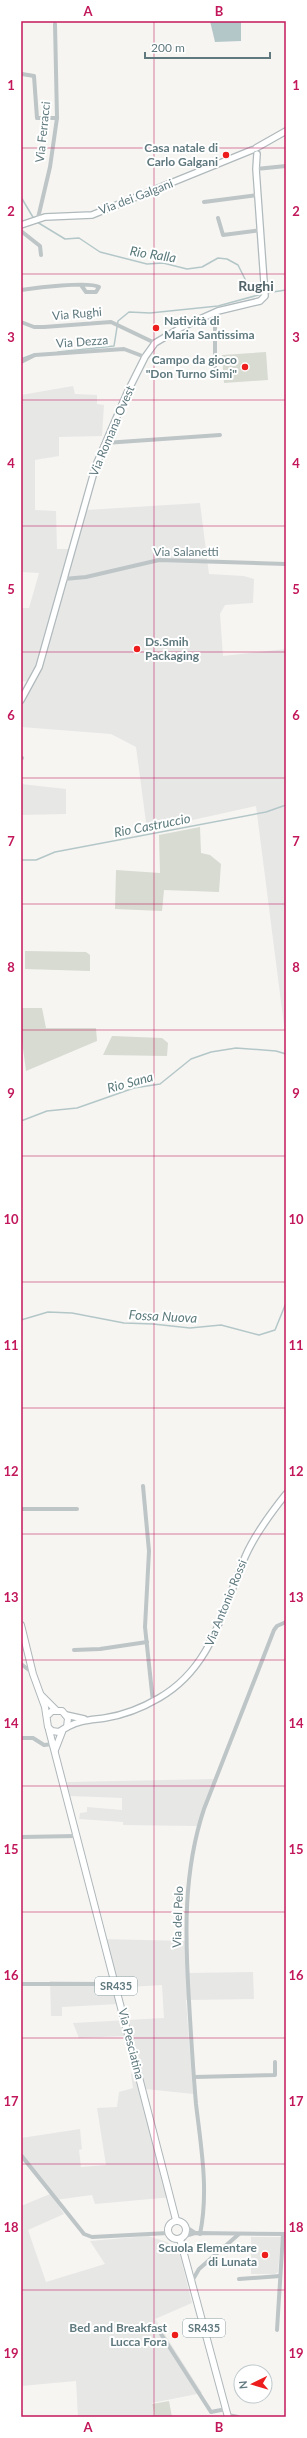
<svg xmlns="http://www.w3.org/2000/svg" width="307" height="2438" viewBox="0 0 307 2438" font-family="Lato,sans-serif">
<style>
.built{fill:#e7e7e6}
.green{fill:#d7dbd1}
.water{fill:#b4c7c8}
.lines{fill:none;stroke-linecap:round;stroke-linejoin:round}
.stream{stroke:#b4c7c8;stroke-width:1.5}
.secondary-casing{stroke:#b0b9bc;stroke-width:8}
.primary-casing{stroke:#afb7ba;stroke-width:8}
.street{stroke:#bec5c7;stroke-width:4}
.secondary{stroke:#fff;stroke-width:5.5}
.primary{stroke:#fff;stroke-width:6}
.grid{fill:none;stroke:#c2185b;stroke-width:1;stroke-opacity:0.55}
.poi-dot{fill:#ec1d1c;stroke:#fff;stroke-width:1.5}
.labels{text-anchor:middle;stroke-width:4;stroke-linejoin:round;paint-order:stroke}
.shield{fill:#fff;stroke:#8fa1a5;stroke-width:1}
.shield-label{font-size:11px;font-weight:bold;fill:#5f797f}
.street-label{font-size:12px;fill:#5f797f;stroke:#fff}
.poi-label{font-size:12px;font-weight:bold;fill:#5f797f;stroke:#fff;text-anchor:end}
.water-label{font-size:13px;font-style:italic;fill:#5a797b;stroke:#fff}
.quarter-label{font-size:14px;font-weight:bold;fill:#52646a;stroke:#fff}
.neatline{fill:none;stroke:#c2185b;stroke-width:1.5}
.grid-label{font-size:13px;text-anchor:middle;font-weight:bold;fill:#c2185b}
</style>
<rect width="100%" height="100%" fill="#f6f5f2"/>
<g class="built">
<path d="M73,386L75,394L97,395V404L104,405L102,436L59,437V456L35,460V510L56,511L57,549H75L86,510L200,503L209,574L244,576L254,579L253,603L225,605L220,614L223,656L286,649V1041L256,806L147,830L136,747L111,734L21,727V706L33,682L21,681V608H29L39,573L21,572V395Z"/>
<path d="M21,784L66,789V814L21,815Z"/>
<path d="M215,1779L197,1826L123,1825V1822L79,1819L80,1813L87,1812V1807L122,1810V1798L70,1796L67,1782Z"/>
<path d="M101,1939L187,1941L189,1973L253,1972L254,1999L186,2000L193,2094L146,2089L173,2197L95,2204L92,2195L55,2200L64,2214L28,2230L46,2282L105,2264L90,2241L148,2236L167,2242L180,2255L192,2303L155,2319L202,2393L152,2403L154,2417H78L76,2381L21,2386V2206L50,2194L21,2159V2138L80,2129L82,2149L79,2150L81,2167L106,2165L97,2108L117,2107L119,2092L133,2088L131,2074L134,2069L126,2036L79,2038L73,2023L164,2018L162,1985L112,1988L118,2004L62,2007V2016H51L50,1981L111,1982Z"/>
<path d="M251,2237H281L278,2272L275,2274H251Z"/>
</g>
<g class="green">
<path d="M266,352L268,380L224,383L222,355Z"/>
<path d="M200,827L201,853L210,855L221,864L219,892L164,890L162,911L115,909L116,870L160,873L159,835Z"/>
<path d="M25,951L86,952L90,955V971L25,969Z"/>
<path d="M21,1008H42L46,1028H96L97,1041L26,1071L21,1033Z"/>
<path d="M112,1036L162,1038L168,1043L167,1056L103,1055Z"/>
<path d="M169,2401L172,2417H155L152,2404Z"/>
</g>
<path class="water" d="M210,21H241V41L215,42Z"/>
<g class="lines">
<g class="stream">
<path d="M21,197L34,219"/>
<path d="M37,222L65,239L79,238L100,252L147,264L163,263L187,269L202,267L218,258L227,259L238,265L246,281L263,293"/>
<path d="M266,293L286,290"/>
<path d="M58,352L114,346L118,321L129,312L150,313L218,306L262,294"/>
<path d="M21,359L34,354"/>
<path d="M21,860H36L55,852L266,812L286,805"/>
<path d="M21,1121L47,1111L77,1108L134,1088L160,1084L191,1059L211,1052L236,1048L276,1051L286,1054"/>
<path d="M21,1320L48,1312L72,1313L124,1323L153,1324L190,1328L221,1325L259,1335L275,1330L286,1303"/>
</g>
<g class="secondary-casing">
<g id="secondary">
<path d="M256,148L286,131"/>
<path d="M21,225L45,217L92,215L252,150"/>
<path d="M21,700L39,667L96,465L127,393L145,357L155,343L182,327L218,311L260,301L265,296L256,169L257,154"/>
<path d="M66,1715L84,1719"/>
<path d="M67,1727C80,1720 91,1720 105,1718C124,1715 142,1708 159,1698C213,1667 222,1610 245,1557C255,1534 270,1514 286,1494"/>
</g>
</g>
<g class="primary-casing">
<g id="primary">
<path d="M21,1625L33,1674L45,1707L48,1727L52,1731L59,1732L67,1727L68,1718L62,1711H52L47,1716"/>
<path d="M42,1696L56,1710"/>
<path d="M49,1730L176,2220"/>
<path d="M55,1750L62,1732"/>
<circle cx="177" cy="2230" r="9"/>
<path d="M180,2239L228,2417"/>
</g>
</g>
<g class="street">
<path d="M22,74L34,76L37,118H57"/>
<path d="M256,169L286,166"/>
<path d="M204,202L258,195"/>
<path d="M38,218L50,167L57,118L55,24"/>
<path d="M218,218L223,235L261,230"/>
<path d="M21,231L40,246L41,255"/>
<path d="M21,290C35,288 89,281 99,287L96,292H86L81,285"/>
<path d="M207,315L214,321L215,326V376"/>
<path d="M21,322L34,327H44L111,322L155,343"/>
<path d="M21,362L35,355L124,349L145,357"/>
<path d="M105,443L220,435"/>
<path d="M64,579L86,577L159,560L286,564"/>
<path d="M21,758H22"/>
<path d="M143,1486L149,1551L145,1627L153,1702"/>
<path d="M21,1509H77"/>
<path d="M74,1650L100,1649L147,1642"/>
<path d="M21,1664L33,1673"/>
<path d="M21,1738H33L44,1745L53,1744"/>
<path d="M21,1837L77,1836"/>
<path d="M21,1984H115"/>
<path d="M194,2077L275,2075V2062"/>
<path d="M21,2155L84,2234L92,2237L168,2233"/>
<path d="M186,2227L195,2233"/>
<path d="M200,2234C209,2191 201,2147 196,2104C193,2070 191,2036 189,2001C185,1936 183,1872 204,1809L274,1630L277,1626L286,1622"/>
<path d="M185,2236L195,2233L286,2234"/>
<path d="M239,2279L280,2276"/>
<path d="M192,2281L199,2269L239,2234"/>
<path d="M277,2330L283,2234"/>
<path d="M161,2334L211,2412L226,2409"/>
<path d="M228,2415L238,2417"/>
</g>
<use href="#secondary" class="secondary"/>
<use href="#primary" class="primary"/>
</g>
<path class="grid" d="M154,21V2417M21,148H286M21,274H286M21,400H286M21,526H286M21,652H286M21,778H286M21,904H286M21,1030H286M21,1156H286M21,1282H286M21,1408H286M21,1534H286M21,1660H286M21,1786H286M21,1912H286M21,2038H286M21,2164H286M21,2290H286"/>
<g class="poi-dot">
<circle cx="226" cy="155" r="4"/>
<circle cx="156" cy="328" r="4"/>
<circle cx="245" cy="367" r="4"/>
<circle cx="137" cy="649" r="4"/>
<circle cx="265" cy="2255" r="4"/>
<circle cx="175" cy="2335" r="4"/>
</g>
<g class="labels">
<g class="shield">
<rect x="95" y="1977" width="42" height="18" rx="3"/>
<rect x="183" y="2319" width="42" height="18" rx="3"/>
</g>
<g class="shield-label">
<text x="116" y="1990">SR435</text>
<text x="204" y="2332">SR435</text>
</g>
<g class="street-label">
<text transform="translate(43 132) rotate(-84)" y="4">Via Ferracci</text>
<text transform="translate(136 197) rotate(-21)" y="4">Via dei Galgani</text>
<text transform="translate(77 314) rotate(-5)" y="4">Via Rughi</text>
<text transform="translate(82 342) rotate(-4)" y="4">Via Dezza</text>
<text transform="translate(112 431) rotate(-67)" y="4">Via Romana Ovest</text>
<text x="186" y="556">Via Salanetti</text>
<text transform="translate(226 1603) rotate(-68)" y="4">Via Antonio Rossi</text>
<text transform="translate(178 1917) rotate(-88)" y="4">Via del Pelo</text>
<text transform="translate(131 2044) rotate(76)" y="4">Via Pesciatina</text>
</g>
<g class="poi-label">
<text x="218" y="152">Casa natale di<tspan x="218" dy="14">Carlo Galgani</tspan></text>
<text x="164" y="325" text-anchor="start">Natività di<tspan x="164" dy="14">Maria Santissima</tspan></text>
<text x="237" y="364">Campo da gioco<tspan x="237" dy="14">"Don Turno Simi"</tspan></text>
<text x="145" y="646" text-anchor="start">Ds.Smih<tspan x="145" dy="14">Packaging</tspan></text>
<text x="257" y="2252">Scuola Elementare<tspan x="257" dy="14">di Lunata</tspan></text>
<text x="167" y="2332">Bed and Breakfast<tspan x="167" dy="14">Lucca Fora</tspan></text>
</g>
<g class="water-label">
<text transform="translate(153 254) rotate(9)" y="5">Rio Ralla</text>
<text transform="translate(152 825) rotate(-11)" y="5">Rio Castruccio</text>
<text transform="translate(130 1082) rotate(-15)" y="5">Rio Sana</text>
<text transform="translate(163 1316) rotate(3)" y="5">Fossa Nuova</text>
</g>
<g class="quarter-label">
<text x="256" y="291">Rughi</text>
</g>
</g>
<rect width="307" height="2438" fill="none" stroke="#ffffff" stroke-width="44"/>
<g transform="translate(253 2384) rotate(265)"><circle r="19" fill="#ffffff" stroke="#bfc9cc"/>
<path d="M0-3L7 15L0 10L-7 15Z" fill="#ec1d1c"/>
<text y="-6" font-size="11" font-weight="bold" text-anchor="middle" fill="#5f797f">N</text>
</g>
<path d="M145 52v6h125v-6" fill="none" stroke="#5f797f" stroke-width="2"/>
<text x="151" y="52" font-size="12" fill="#5f797f" stroke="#ffffff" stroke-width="3" paint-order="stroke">200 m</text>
<rect x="22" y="22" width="263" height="2394" class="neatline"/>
<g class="grid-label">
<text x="88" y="16">A</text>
<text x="219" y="16">B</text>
<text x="11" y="90">1</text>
<text x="296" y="90">1</text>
<text x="11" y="216">2</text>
<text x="296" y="216">2</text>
<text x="11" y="342">3</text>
<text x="296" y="342">3</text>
<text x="11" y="468">4</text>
<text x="296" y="468">4</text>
<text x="11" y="594">5</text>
<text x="296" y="594">5</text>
<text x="11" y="720">6</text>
<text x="296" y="720">6</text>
<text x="11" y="846">7</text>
<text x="296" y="846">7</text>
<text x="11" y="972">8</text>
<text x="296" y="972">8</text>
<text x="11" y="1098">9</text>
<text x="296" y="1098">9</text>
<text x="11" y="1224">10</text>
<text x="296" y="1224">10</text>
<text x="11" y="1350">11</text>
<text x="296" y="1350">11</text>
<text x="11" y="1476">12</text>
<text x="296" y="1476">12</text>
<text x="11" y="1602">13</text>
<text x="296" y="1602">13</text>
<text x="11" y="1728">14</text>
<text x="296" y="1728">14</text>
<text x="11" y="1854">15</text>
<text x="296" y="1854">15</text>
<text x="11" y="1980">16</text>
<text x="296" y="1980">16</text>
<text x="11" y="2106">17</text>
<text x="296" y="2106">17</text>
<text x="11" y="2232">18</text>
<text x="296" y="2232">18</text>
<text x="11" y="2358">19</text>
<text x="296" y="2358">19</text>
<text x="88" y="2432">A</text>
<text x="219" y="2432">B</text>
</g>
</svg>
